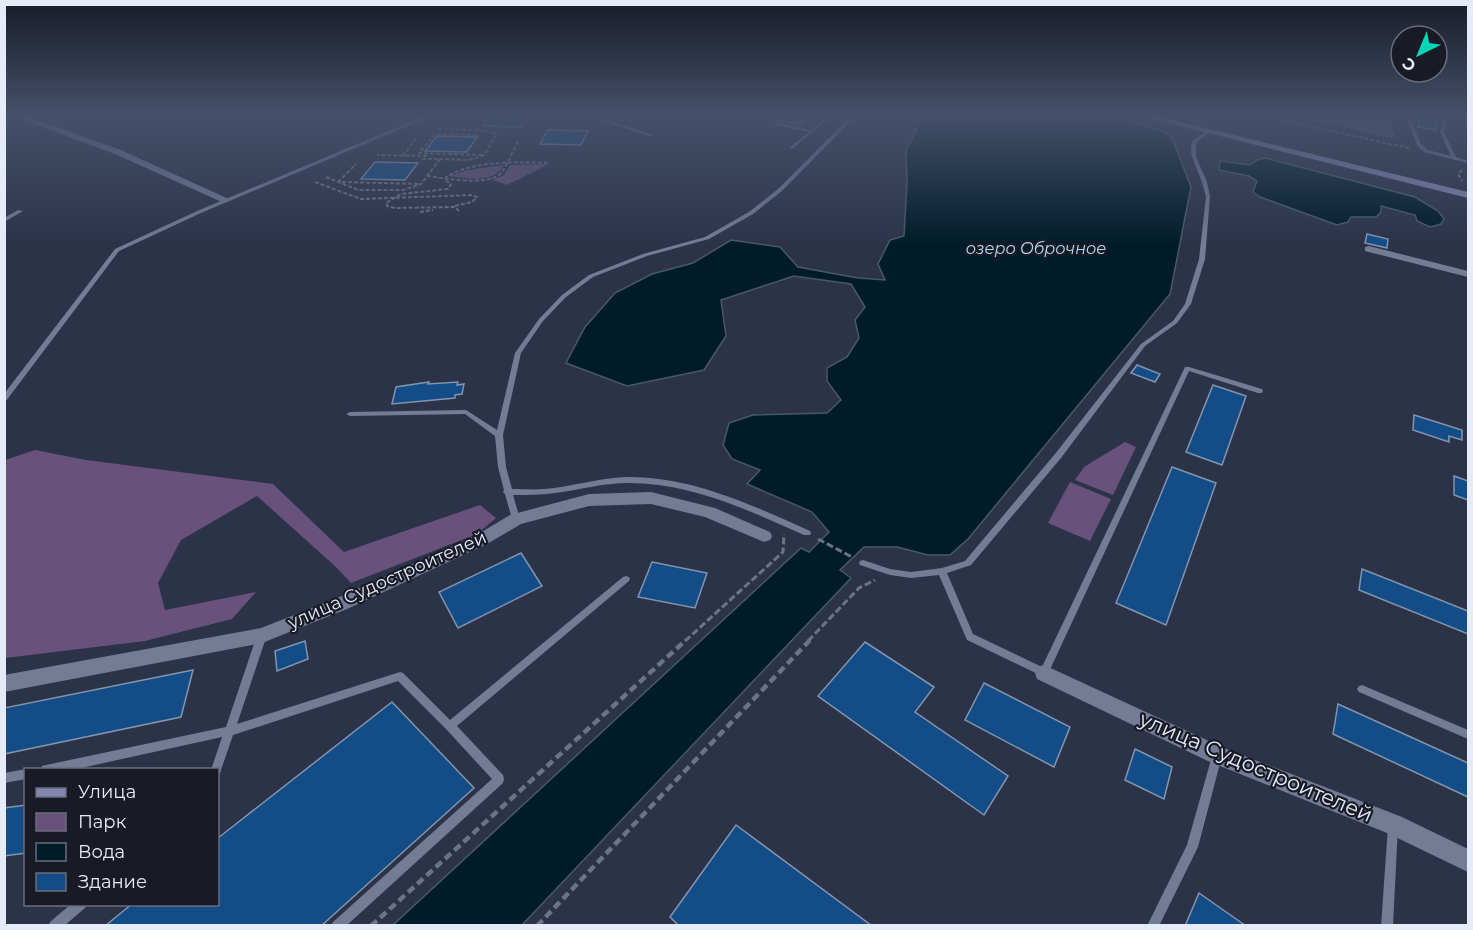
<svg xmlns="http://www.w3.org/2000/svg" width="1473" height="930" viewBox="0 0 1473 930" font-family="Montserrat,sans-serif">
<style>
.green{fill:#68517a}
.water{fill:#001c2a;stroke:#455a68;stroke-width:1.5}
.building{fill:#134c86;stroke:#8295ac;stroke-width:1.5}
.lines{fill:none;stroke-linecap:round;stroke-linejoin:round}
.path-far2{stroke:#6d7386;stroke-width:2;stroke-dasharray:4 2;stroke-linecap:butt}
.path-far1{stroke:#6d7386;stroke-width:3;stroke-dasharray:7 3;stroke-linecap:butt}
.path{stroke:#6d7386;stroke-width:4.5;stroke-dasharray:8 4.5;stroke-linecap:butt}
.service{fill:#737b95;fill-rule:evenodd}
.minor{fill:#737b95;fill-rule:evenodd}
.secondary{fill:#8486b0;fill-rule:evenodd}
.labels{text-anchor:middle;stroke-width:4.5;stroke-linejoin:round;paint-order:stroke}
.far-water-label{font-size:16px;font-style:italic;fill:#b0dbf4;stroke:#181b25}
.street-label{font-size:18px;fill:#e6ebf9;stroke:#181b25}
.near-street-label{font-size:21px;fill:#e6ebf9;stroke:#181b25}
</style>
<rect width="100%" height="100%" fill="#2c3349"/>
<g class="green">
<path d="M1287,114H1387L1396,137L1391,138Z"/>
<path d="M549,164L507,185L493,180L504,175L510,165Z"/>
<path d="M504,165C492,185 468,178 448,176L467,170Z"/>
<path d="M1125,442L1136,447L1113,495L1075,480L1084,467Z"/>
<path d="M35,450L86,460L273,484L344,552L480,505L496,518L477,534L351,583L336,567L257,496L181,540L158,583L165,610L256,592L232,619L145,641L5,658V460Z"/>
<path d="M1070,482L1111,499L1090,541L1048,523Z"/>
</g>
<g class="water">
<path d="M920,114H1097L1162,131L1172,138L1191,187L1170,294L968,539L950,555H928L897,547H864L840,570L851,578L522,925H393L801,548L809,552L829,532L812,512L747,484L760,470L732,459L723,445L729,423L753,415L827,413L841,400L827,381V368L847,357L859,338L855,320L865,307L851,284L794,276L721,300L726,336L704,370L627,386L566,363L585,327L615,293L652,274L693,263L731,240L780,247L798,267L858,278L885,280L878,264L890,240L904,236L907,183L906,151L917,129Z"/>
<path d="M1265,158L1415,197L1438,211L1444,219L1441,224L1430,227L1417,221L1415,215L1381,206V212L1376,217H1351L1348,222L1337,225L1260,197L1253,192L1257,181L1249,176L1219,170L1220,161L1250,165L1257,160Z"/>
</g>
<g class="building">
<path d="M491,114H530L522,127L483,126Z"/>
<path d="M780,114H782L805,119L800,124L774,119Z"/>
<path d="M1419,114H1438L1436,130L1418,127Z"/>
<path d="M548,130L588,131L581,145L540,144Z"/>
<path d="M437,136L477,137L467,152L425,151Z"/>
<path d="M375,162L418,163L405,180L361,179Z"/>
<path d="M1367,234L1388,239L1387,248L1365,243Z"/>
<path d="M1137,365L1160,374L1155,382L1131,373Z"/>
<path d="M429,382L428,384L458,382L457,385L464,384L462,394L455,395V398L392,404L396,387Z"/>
<path d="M1213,385L1246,396L1222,465L1186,452Z"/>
<path d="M1414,415L1462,430V440L1449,436V442L1413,430Z"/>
<path d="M1172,467L1216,483L1166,625L1116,603Z"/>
<path d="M1454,476L1468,481V500L1454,495Z"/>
<path d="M521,553L542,586L458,628L439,592Z"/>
<path d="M652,562L707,573L695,608L638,597Z"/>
<path d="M1362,569L1468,611V634L1359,590Z"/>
<path d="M305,641L308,659L277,671L275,651Z"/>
<path d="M865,642L934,687L915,712L1008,776L984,815L818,696Z"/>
<path d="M193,670L181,717L4,754V708Z"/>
<path d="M984,683L1070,727L1054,767L965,720Z"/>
<path d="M392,702L474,788L321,926H105L132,904H218V838Z"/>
<path d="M1338,704L1468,763V797L1333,734Z"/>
<path d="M1135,749L1172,767L1164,799L1125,780Z"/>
<path d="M26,805V853L4,856V808Z"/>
<path d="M736,825L872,926H679L670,917Z"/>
<path d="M1199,893L1246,926H1185Z"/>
</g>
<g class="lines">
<g class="path-far2">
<path d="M1253,114L1409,148"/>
<path d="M438,129L480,130L497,134L484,155L469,160L440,159"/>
<path d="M477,135L435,134L419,153L484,155"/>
<path d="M403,156L416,138"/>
<path d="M1462,170L1458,174L1462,181"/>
<path d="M427,176C444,178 488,187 501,173C508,164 513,150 519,140"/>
<path d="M326,177L358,190H403L421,184L440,159H423L426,156L377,155"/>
<path d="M315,182L361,199L472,195L477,197L472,202L455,206"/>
<path d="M338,182L356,164"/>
<path d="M342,182L420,184"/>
<path d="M459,211L455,207L395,208L387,206L386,203L401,194L448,189L451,184L445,180L446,177C474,160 517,162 549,163"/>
<path d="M420,212L433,210"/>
</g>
<g class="path-far1">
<path d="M818,539L852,557"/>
<path d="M685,641L783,552L784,534"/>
<path d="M808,641L859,588L875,580"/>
</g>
<g class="path">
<path d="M371,926L686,640"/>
<path d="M537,926L810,640"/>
</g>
<g class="service">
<path d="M429,114H436L201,213L119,251L6,401H4V394L115,249L197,211Z"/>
<path d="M580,114H588L654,135L650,136Z"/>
<path d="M787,114H792L780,123L811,130L824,119L800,114H813L827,117L829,114H834L792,149L790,148V147L809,132L775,125V123Z"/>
<path d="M853,114H858L782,191L753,214L709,239L647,256L593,277L566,297L543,321L521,353L503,435L506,467L512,489C523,489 533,490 544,489C571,487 598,478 626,477C691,476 752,505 810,531L811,533L810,535H804C748,510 691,483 628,483C603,483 579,490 555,493C541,495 527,495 513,495L520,519L519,521H513L512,519L505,494L503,492L504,490L498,467L495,436L465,414L350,416L346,414L350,412L466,410L497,430L515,353L539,319L562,295L589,275L643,254L705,237L749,212L778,189Z"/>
<path d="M1405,114H1409L1421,144L1428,150L1451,156L1440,132L1445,114H1449L1444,132L1456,157L1468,161V163L1424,152L1417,145Z"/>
<path d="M1206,131L1210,132L1196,143V157L1207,182L1210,197L1205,259L1191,304L1177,323L1145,346L1061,458L971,565L947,573L973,634L1042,667L1185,367H1189L1262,389L1263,391L1262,393H1258L1189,371L1047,676L1044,677L967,640L939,575L911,578L890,575L860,565L859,563L860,561L863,560L890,569L911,572L942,568L965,561L1055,454L1141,344L1173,321L1185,304L1199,259L1206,197L1202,182L1192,157L1191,150L1192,141Z"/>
<path d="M18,210L23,211L4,222V218Z"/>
<path d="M626,576L629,577L630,579L629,581L457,726L503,775L504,779L503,783L346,926H331L333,922L492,779L446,729L398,681L233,735L221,770L220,774H218V770H211L222,737L72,770H41L42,766L46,765L226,727L257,635L259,632L262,631L265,632L267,635L237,724L400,672L403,673L450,720L623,577Z"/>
<path d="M1362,685L1468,730V739L1359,692L1357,689L1359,686Z"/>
<path d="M1217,751L1221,753L1222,756L1198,847L1159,926H1147L1187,845L1212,756L1213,753Z"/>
<path d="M26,769L27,770H26V779L4,783V773Z"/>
<path d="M1393,821L1397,822L1398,826L1393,926H1381L1388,826L1389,822Z"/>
<path d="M71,904H87L85,908L64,926H48L50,922Z"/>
</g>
<g class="minor">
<path d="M7,114H20L121,150L231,200L222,202L115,154Z"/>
<path d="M1369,246L1468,271V277L1365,251V247Z"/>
<path d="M651,492L715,508L770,532L772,536L770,540L764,542L705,517L651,504L589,506L521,524L487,544L347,609L262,643L4,692V675L261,628L335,599L475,536L510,515L589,494Z"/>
<path d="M1044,665L1224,748L1402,817L1468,849V872L1387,833L1210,762L1037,679L1035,673L1037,667Z"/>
</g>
<path class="secondary" d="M1132,114H1148L1468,192V198Z"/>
</g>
<linearGradient id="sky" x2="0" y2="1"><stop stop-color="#181c28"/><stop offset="0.47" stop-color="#45506a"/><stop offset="1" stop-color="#45506a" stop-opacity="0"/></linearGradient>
<rect width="1473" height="245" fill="url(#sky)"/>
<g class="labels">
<g class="far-water-label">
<text x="1036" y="254">озеро Оброчное</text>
</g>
<g class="street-label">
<text transform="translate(387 580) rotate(-24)" y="6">улица Судостроителей</text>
</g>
<g class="near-street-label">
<text transform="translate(1256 767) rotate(23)" y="7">улица Судостроителей</text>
</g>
</g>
<rect width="1473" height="930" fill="none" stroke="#e6ebf9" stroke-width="12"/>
<rect x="24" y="768" width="195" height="138" fill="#181b25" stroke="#6a6e7a" stroke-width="1.5"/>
<rect x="36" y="788" width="30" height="9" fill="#8486b0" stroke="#6a6e7a" stroke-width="1.5"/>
<text x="78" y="798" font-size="18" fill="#e6ebf9">Улица</text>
<rect x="36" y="813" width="30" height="18" fill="#68517a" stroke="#6a6e7a" stroke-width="1.5"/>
<text x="78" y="828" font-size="18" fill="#e6ebf9">Парк</text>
<rect x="36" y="843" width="30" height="18" fill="#001c2a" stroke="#6a6e7a" stroke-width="1.5"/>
<text x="78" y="858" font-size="18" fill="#e6ebf9">Вода</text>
<rect x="36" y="873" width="30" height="18" fill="#134c86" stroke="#6a6e7a" stroke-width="1.5"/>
<text x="78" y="888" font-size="18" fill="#e6ebf9">Здание</text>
<g transform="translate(1419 54) rotate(223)"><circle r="28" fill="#181b25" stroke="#6a6e7a" stroke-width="1.5"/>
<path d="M0-4.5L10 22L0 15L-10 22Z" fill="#00d5b7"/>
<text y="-9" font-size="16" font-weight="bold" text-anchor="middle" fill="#e6ebf9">С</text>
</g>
</svg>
